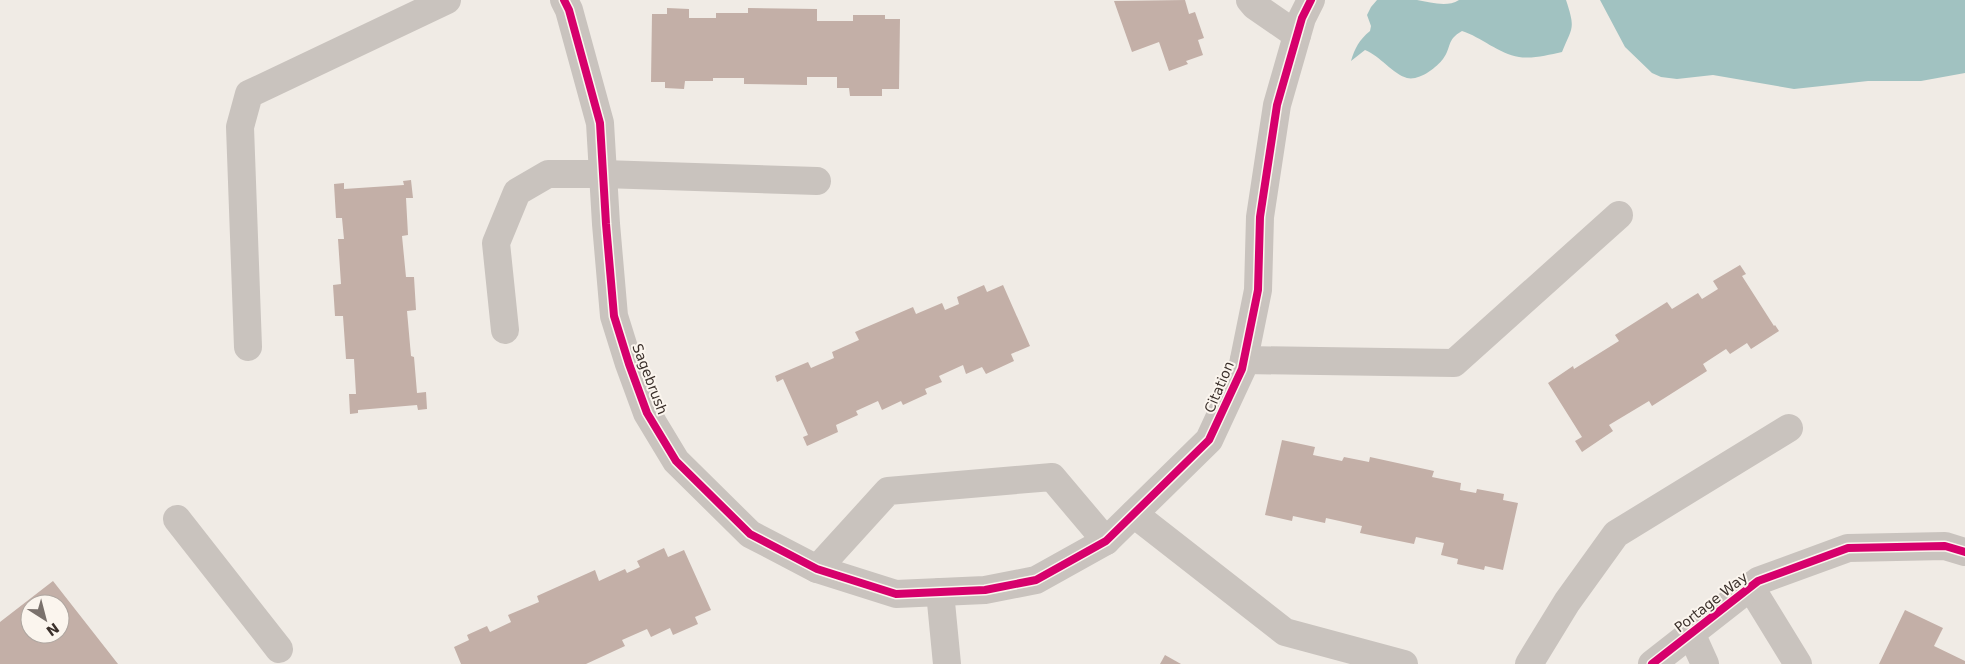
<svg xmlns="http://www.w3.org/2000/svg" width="1965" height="664" viewBox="0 0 1965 664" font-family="'DejaVu Sans',sans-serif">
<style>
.water{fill:#a1c2c1}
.building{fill:#c3afa7;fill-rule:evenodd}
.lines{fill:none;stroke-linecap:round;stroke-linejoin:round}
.minor{stroke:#c9c3be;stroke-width:28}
.cycleway-casing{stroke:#fbf5ee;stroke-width:11}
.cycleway{stroke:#d6006c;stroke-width:8}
.labels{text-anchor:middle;stroke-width:4;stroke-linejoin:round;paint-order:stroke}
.street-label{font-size:14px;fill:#3b302b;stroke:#fbf5ee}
</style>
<rect width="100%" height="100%" fill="#f0ebe5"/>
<g class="water">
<path d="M1377,0C1390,0 1405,0 1417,0C1431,2 1446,8 1459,0H1566C1576,30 1572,27 1562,52C1548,55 1533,59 1519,57C1499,54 1481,37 1462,31C1446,40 1452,47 1443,59C1436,68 1419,81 1407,78C1393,74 1380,56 1365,50L1351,61C1355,48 1359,40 1370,31L1371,26L1367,15L1371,7Z"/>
<path d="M1600,0H1965V73L1921,81H1868L1794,89L1713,75L1677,79L1661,77L1652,73L1625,47Z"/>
</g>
<g class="building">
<path d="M1185,0L1189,14L1195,12L1204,38L1198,40L1203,55L1186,61L1188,64L1169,71L1159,42L1132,52L1114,1Z"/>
<path d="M667,8L689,9V18H716V13H748V8L817,9V21H853V15H885V19H900L899,89H882V96H850L849,88H837V77H807V85L744,84V78H713V81H685L684,89L665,88V82H651L652,14H667Z"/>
<path d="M411,180L413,198H406L408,235L402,236L406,277H414L416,310L407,311L411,356L414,357L417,393L426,392L427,409L418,410L417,405L358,410V413L350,414L349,394H356L354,359H346L343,316H335L333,285L341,284L338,239H344L342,218H336L334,184L344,183V189L404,185L403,181Z"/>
<path d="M1740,265L1746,274L1742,276L1774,326L1775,325L1779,331L1751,349L1747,343L1730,354L1726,349L1703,364L1707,371L1652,406L1649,401L1609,425L1613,431L1582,452L1575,441L1582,437L1548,383L1573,366L1574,369L1619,341L1615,335L1667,302L1672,309L1698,293L1702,299L1718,289L1713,281Z"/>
<path d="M984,285L987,292L1003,285L1030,346L1011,354L1014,361L986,374L982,367L966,374L963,365L939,376L942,382L925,389L927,394L903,405L901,401L882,410L878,401L856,411L858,415L836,425L838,432L807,446L803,437L808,435L783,379L777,382L775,376L808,362L811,368L834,358L832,352L859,340L855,332L913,307L916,314L942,303L945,310L959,304L957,297Z"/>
<path d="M1282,440L1315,447L1313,455L1342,461L1344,457L1369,462L1370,457L1434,471L1432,477L1461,483L1460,490L1476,493L1477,489L1504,494L1503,500L1518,503L1503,570L1485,566L1484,570L1457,564L1458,559L1441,555L1444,543L1416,537L1414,544L1360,533L1362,526L1326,518L1325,523L1293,516L1292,521L1265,515Z"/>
<path d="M664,548L668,557L684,550L711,610L695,617L698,624L673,635L670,628L651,637L647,629L622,640L625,646L586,664H461L454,647L469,640L467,635L487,626L490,632L511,622L508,615L539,602L537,596L595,570L599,581L625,569L627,573L640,567L637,561Z"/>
<path d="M53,581L118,664H0V622ZM30,604H60V634H30Z"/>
<path d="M1905,610L1943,628L1934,646L1965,661V664H1879Z"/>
<path d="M1165,655L1181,664H1160Z"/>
</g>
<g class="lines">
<g class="minor">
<path d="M564,0L569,10L600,123L606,224L614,316L629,364L647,413L676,461L750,534L817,569L896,594L985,590L1036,580L1106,541L1209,440L1242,369L1258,290L1260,217L1277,105L1302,18L1311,0"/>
<path d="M1250,0L1255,6L1297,35"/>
<path d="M505,330L496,243L517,192L548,174H603L817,181"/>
<path d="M248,347L240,127L249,94L447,0"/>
<path d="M1244,360L1454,363L1619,215"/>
<path d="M1134,514L1285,632L1404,664"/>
<path d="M177,519L279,649"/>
<path d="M817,569L888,491L1052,477L1106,541"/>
<path d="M1750,586L1798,664"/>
<path d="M940,592L947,664"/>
<path d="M1691,633L1705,664"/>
<path d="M1529,664L1567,602L1616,534L1789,428"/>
<path d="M1652,664L1758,581L1848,548L1945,546L1965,552"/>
</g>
<g class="cycleway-casing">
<g id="cycleway">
<path d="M564,0L569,10L600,123L606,224L614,316L629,364L647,413L676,461L750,534L817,569L896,594L985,590L1036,580L1106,541L1209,440L1242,369L1258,290L1260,217L1277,105L1302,18L1311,0"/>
<path d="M1652,664L1758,581L1848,548L1945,546L1965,552"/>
</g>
</g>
<use href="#cycleway" class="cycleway"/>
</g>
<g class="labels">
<g class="street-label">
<text transform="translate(650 379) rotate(69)" y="5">Sagebrush</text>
<text transform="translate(1219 387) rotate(-67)" y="5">Citation</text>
<text transform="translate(1711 602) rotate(-38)" y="5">Portage Way</text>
</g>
</g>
<g transform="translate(45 619) rotate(144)"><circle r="24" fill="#fbf5ee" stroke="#aea6a0"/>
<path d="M0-4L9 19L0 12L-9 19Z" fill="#7a716c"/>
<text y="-8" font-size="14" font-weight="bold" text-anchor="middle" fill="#3b302b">N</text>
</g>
</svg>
